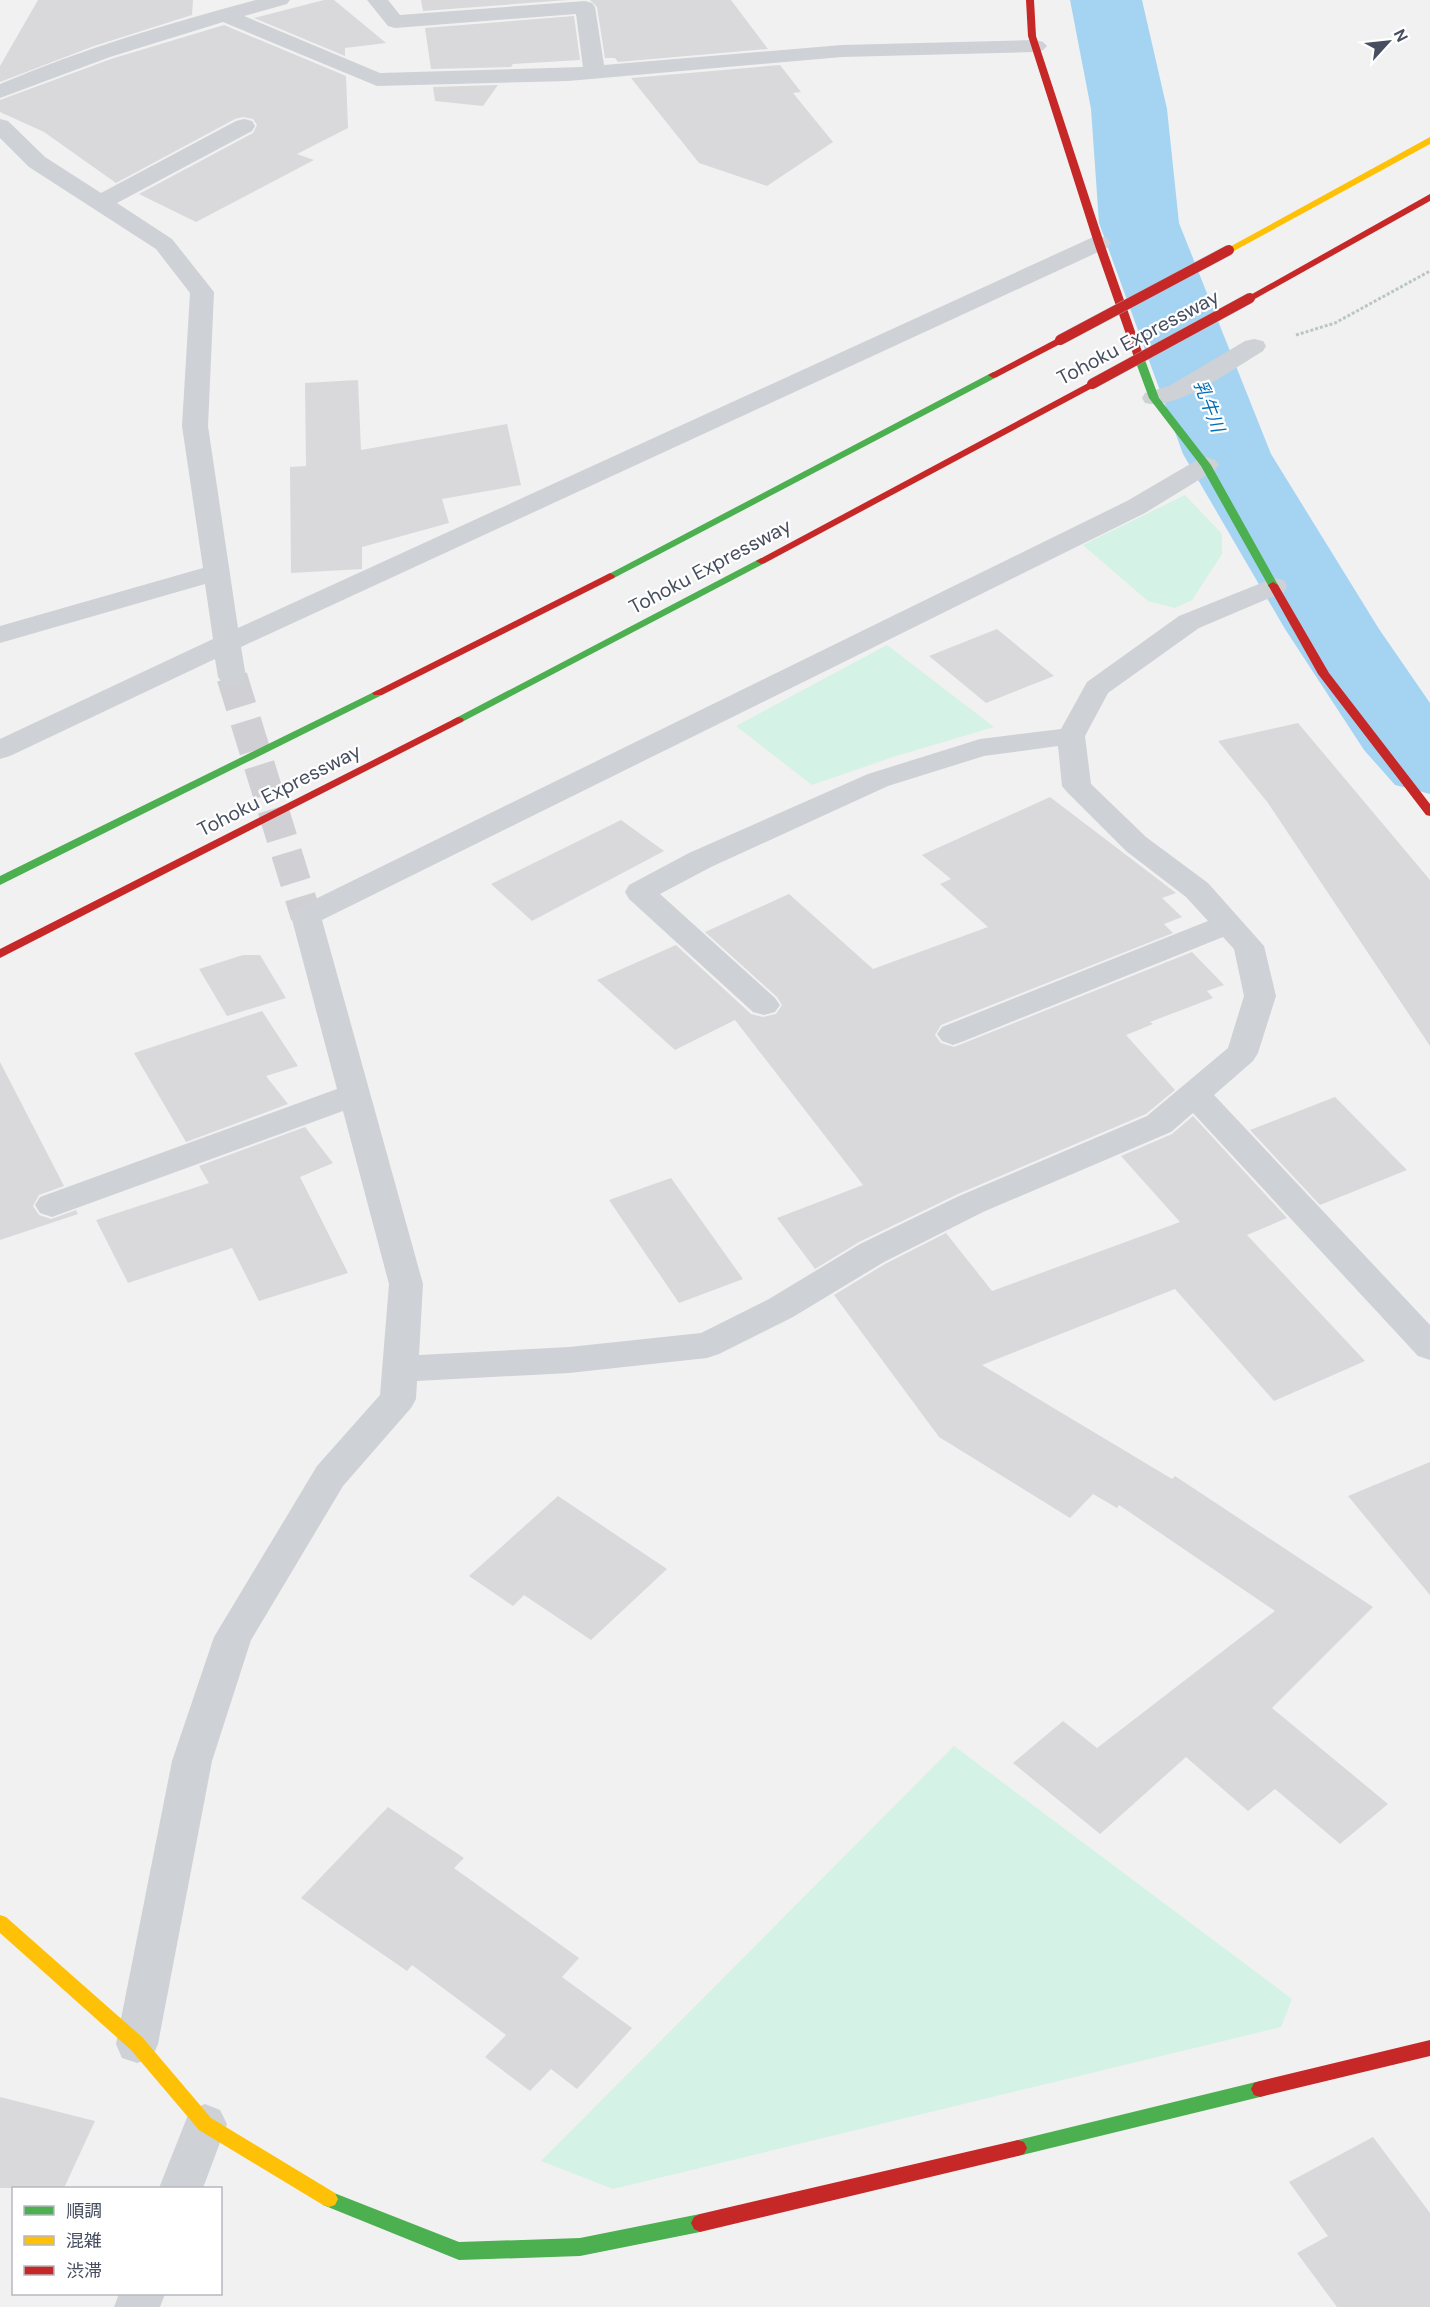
<svg xmlns="http://www.w3.org/2000/svg" width="1430" height="2307" viewBox="0 0 1430 2307" font-family="'DM Sans','Noto Sans JP',sans-serif">
<style>
.green{fill:#d4f2e5}
.lines{fill:none;stroke-linecap:round;stroke-linejoin:round}
.river{fill:#a5d4f3;fill-rule:evenodd}
.building{fill:#d9d8db}
.street-tunnel{stroke:#d0d0d4;stroke-width:31;stroke-dasharray:31 15;stroke-linecap:butt}
.path{stroke:#bac6c6;stroke-width:3;stroke-dasharray:3 2;stroke-linecap:butt}
.street{fill:#ced1d5;fill-rule:evenodd}
.fast{fill:#4caf50;fill-rule:evenodd}
.slow{fill:#ffc107;fill-rule:evenodd}
.jam{fill:#c62828;fill-rule:evenodd}
.jam-bridge-casing{stroke:#b5b8c1;stroke-width:11;stroke-linecap:butt}
.jam-bridge{stroke:#c62828;stroke-width:10}
.labels{text-anchor:middle;stroke-width:4.5;stroke-linejoin:round;paint-order:stroke}
.far-water-label{font-size:18px;font-style:italic;fill:#006eb8;stroke:#fff}
.street-label{font-size:20px;fill:#464e5f;stroke:#fff}
</style>
<rect width="100%" height="100%" fill="#f2f1f1"/>
<g class="green">
<path d="M1185,495L1222,534V554L1192,600L1175,608L1148,601L1083,545Z"/>
<path d="M887,645L994,727L896,756L812,785L736,726Z"/>
<path d="M954,1746L1292,1999L1281,2027L613,2189L541,2161Z"/>
</g>
<g class="lines">
<path class="river" d="M1070,0H1142L1167,109L1179,223L1271,454L1379,629L1430,703V794L1395,785L1364,750L1285,629L1183,454L1099,223L1091,109Z"/>
</g>
<g class="building">
<path d="M38,0H193L192,15L94,46L0,82V66Z"/>
<path d="M324,0H334L386,43L345,48V56L254,18Z"/>
<path d="M421,0H568L423,11Z"/>
<path d="M590,0H731L768,49L618,62L615,58H605L597,7Z"/>
<path d="M574,16L580,60L513,64L511,67L431,69L425,28Z"/>
<path d="M224,25L346,76L348,128L297,154L314,160L196,222L139,194L253,133L257,125L253,119L243,117L235,119L116,183L44,132L0,112V100L111,59Z"/>
<path d="M780,65L801,92L793,93L833,142L767,186L699,163L631,78Z"/>
<path d="M498,85L483,106L435,101L433,87Z"/>
<path d="M358,380L361,450L507,424L521,485L442,499L449,523L362,547V569L291,573L290,467L306,466L305,383Z"/>
<path d="M997,629L1054,676L986,703L929,656Z"/>
<path d="M1298,723L1430,880V1046L1268,803L1218,741Z"/>
<path d="M1050,797L1176,893L1162,898L1182,917L1164,924L1173,933L941,1025L935,1035L941,1043L954,1047L1192,952L1224,985L1207,991L1213,998L1150,1022L1153,1024L1126,1035L1175,1090L1146,1114L958,1194L859,1242L815,1269L777,1218L863,1185L735,1020L675,1050L597,980L676,945L751,1014L763,1017L776,1014L782,1005L777,997L705,932L789,894L873,969L988,927L940,884L951,879L922,855Z"/>
<path d="M621,820L664,851L532,921L491,884Z"/>
<path d="M243,955H260L286,998L227,1016L199,969Z"/>
<path d="M262,1011L298,1066L266,1076L288,1104L186,1142L134,1053Z"/>
<path d="M0,1062L64,1186L39,1195L33,1206L39,1215L51,1219L76,1210L78,1214L0,1240Z"/>
<path d="M1335,1097L1407,1170L1320,1205L1250,1130Z"/>
<path d="M1193,1116L1287,1218L1247,1235L1365,1361L1274,1401L1175,1289L982,1365L1172,1479L1175,1476L1373,1607L1272,1708L1388,1804L1340,1844L1275,1789L1248,1811L1186,1757L1100,1834L1013,1763L1063,1721L1097,1748L1275,1611L1119,1505L1117,1508L1093,1494L1070,1518L939,1437L834,1295L885,1264L946,1233L992,1291L1180,1222L1121,1156L1172,1134Z"/>
<path d="M305,1127L333,1163L300,1177L348,1273L259,1301L232,1248L128,1283L96,1220L209,1183L199,1166Z"/>
<path d="M671,1178L743,1279L679,1303L609,1200Z"/>
<path d="M1430,1462V1595L1348,1496Z"/>
<path d="M558,1496L667,1569L591,1640L524,1595L513,1606L469,1576Z"/>
<path d="M388,1807L464,1858L454,1868L579,1958L562,1977L632,2028L577,2089L551,2069L530,2091L485,2057L506,2035L412,1965L407,1971L301,1898Z"/>
<path d="M0,2097L95,2121L64,2188H0Z"/>
<path d="M1373,2137L1430,2213V2307H1337L1297,2253L1328,2236L1289,2182Z"/>
</g>
<g class="lines">
<path class="street-tunnel" d="M232,677L306,916"/>
<path class="path" d="M1296,335L1335,323L1430,271"/>
<g class="street">
<path d="M256,0H290L287,4L244,16L380,73L583,67L576,14L395,28L388,26L367,0H388L400,15L585,1L592,3L595,7L604,65L842,45L1036,40L1043,42L1047,46L1043,50L1036,52L842,57L568,81L377,86L223,22L110,57L0,98V84C83,49 169,23 256,0Z"/>
<path d="M0,119L8,121L45,157L101,193L236,121L244,119L252,121L255,126L252,131L117,203L172,239L214,292L208,426L238,628L1091,238L1099,236L1107,238L1111,243L1107,248L241,647L246,677L242,683L232,685L222,683L218,677L215,659L10,756L0,759V739L213,639L205,584L0,643V626L203,568L182,426L190,293L156,249L29,167L0,138Z"/>
<path d="M1254,339L1263,341L1266,346L1263,351C1234,368 1178,411 1145,403L1142,398L1145,393L1169,386L1245,341Z"/>
<path d="M1206,457L1215,460L1219,465L1215,470L1145,513L322,920L423,1284L419,1355L569,1347L701,1333L769,1299L860,1244L959,1196L1147,1116L1228,1048L1244,996L1234,949L1223,937L964,1041L953,1045L942,1041L937,1034L942,1027L1208,921L1186,897L1126,851L1067,792L1062,786L1058,746L984,756L888,786L711,867L660,894L775,998L780,1005L775,1012L764,1015L753,1012L629,899L625,892L629,885L689,853L868,774L980,739L1061,729L1087,682L1179,616L1274,578L1284,580L1287,586L1284,592L1199,628L1108,693L1085,736L1091,784L1146,837L1208,883L1264,946L1276,996L1258,1053L1253,1061L1214,1095L1430,1325V1360L1418,1356L1193,1113L1171,1132L983,1212L884,1262L793,1317L719,1354L707,1358L569,1373L417,1381L416,1399L411,1408L343,1486L251,1640L212,1761L158,2044L152,2058L137,2063L122,2058L116,2044L172,1761L214,1637L317,1466L380,1395L389,1284L343,1111L52,1217L40,1213L35,1205L40,1197L337,1089L291,916L295,909L1127,501L1197,460Z"/>
<path d="M205,2104L220,2110L227,2124L203,2188H159L190,2110Z"/>
<path d="M119,2294H165L160,2307H114Z"/>
</g>
<g class="fast">
<path d="M1140,357L1145,360L1159,398L1211,465L1278,585L1277,587H1269L1268,585L1201,466L1149,398L1135,360Z"/>
<path d="M993,372L998,375L997,377L614,578L610,579L605,576Z"/>
<path d="M761,558L766,561L765,563L462,722L458,723L452,720Z"/>
<path d="M378,690L382,691V695L0,885V876Z"/>
<path d="M1260,2081L1266,2083L1269,2089L1266,2095L1260,2097L1018,2156L1012,2154L1009,2148L1012,2142L1018,2140Z"/>
<path d="M329,2191L459,2242L580,2238L700,2214L706,2217L709,2223L706,2229L700,2232L580,2256L459,2260L323,2205L320,2199L323,2193Z"/>
</g>
<g class="slow">
<path d="M1430,137V144L1232,252L1224,250Z"/>
<path d="M0,1915L6,1917L143,2038L211,2118L335,2193L338,2199L335,2205L329,2207L323,2205L199,2130L131,2050L0,1933Z"/>
</g>
<g class="jam">
<path d="M1026,0H1034L1036,36L1104,243L1145,360L1144,362H1136L1135,360L1094,243L1028,36Z"/>
<path d="M1430,194V201L1253,300L1245,298Z"/>
<path d="M1060,337L1065,340L1064,342L997,377L993,378L988,375Z"/>
<path d="M1092,381L1096,382V386L765,563L761,564L756,561Z"/>
<path d="M610,573L615,576L614,578L382,695H374L372,693Z"/>
<path d="M1273,582L1278,585L1329,673L1430,804V816L1426,815L1318,674L1268,585Z"/>
<path d="M458,717L462,718L464,720L462,722L0,958V949Z"/>
<path d="M1430,2040V2056L1260,2097L1254,2095L1251,2089L1254,2083L1260,2081Z"/>
<path d="M1018,2140L1024,2142L1027,2148L1024,2154L1018,2156L700,2232L694,2229L691,2223L694,2217L700,2214Z"/>
</g>
<g class="jam-bridge-casing">
<g id="jam-bridge">
<path d="M1060,340L1229,250"/>
<path d="M1092,384L1250,298"/>
</g>
</g>
<use href="#jam-bridge" class="jam-bridge"/>
</g>
<g class="labels">
<g class="far-water-label">
<text transform="translate(1209 406) rotate(69)" y="6">乳牛川</text>
</g>
<g class="street-label">
<text transform="translate(1138 337) rotate(-28)" y="7">Tohoku Expressway</text>
<text transform="translate(710 566) rotate(-28)" y="7">Tohoku Expressway</text>
<text transform="translate(279 790) rotate(-27)" y="7">Tohoku Expressway</text>
</g>
</g>
<rect x="12" y="2187" width="210" height="108" fill="#ffffff" stroke="#b5b8bf" stroke-width="1.5"/>
<rect x="24" y="2206" width="30" height="9" fill="#4caf50" stroke="#b5b8bf" stroke-width="1.5"/>
<text x="66" y="2217" font-size="18" fill="#464e5f">順調</text>
<rect x="24" y="2236" width="30" height="9" fill="#ffc107" stroke="#b5b8bf" stroke-width="1.5"/>
<text x="66" y="2247" font-size="18" fill="#464e5f">混雑</text>
<rect x="24" y="2266" width="30" height="9" fill="#c62828" stroke="#b5b8bf" stroke-width="1.5"/>
<text x="66" y="2277" font-size="18" fill="#464e5f">渋滞</text>
<g transform="translate(1388 42) rotate(63)" stroke="#ffffff" stroke-width="4.5" paint-order="stroke">
<path d="M0-4.5L10 22L0 15L-10 22Z" fill="#464e5f"/>
<text y="-9" font-size="16" font-weight="bold" text-anchor="middle" fill="#464e5f">N</text>
</g>
</svg>
